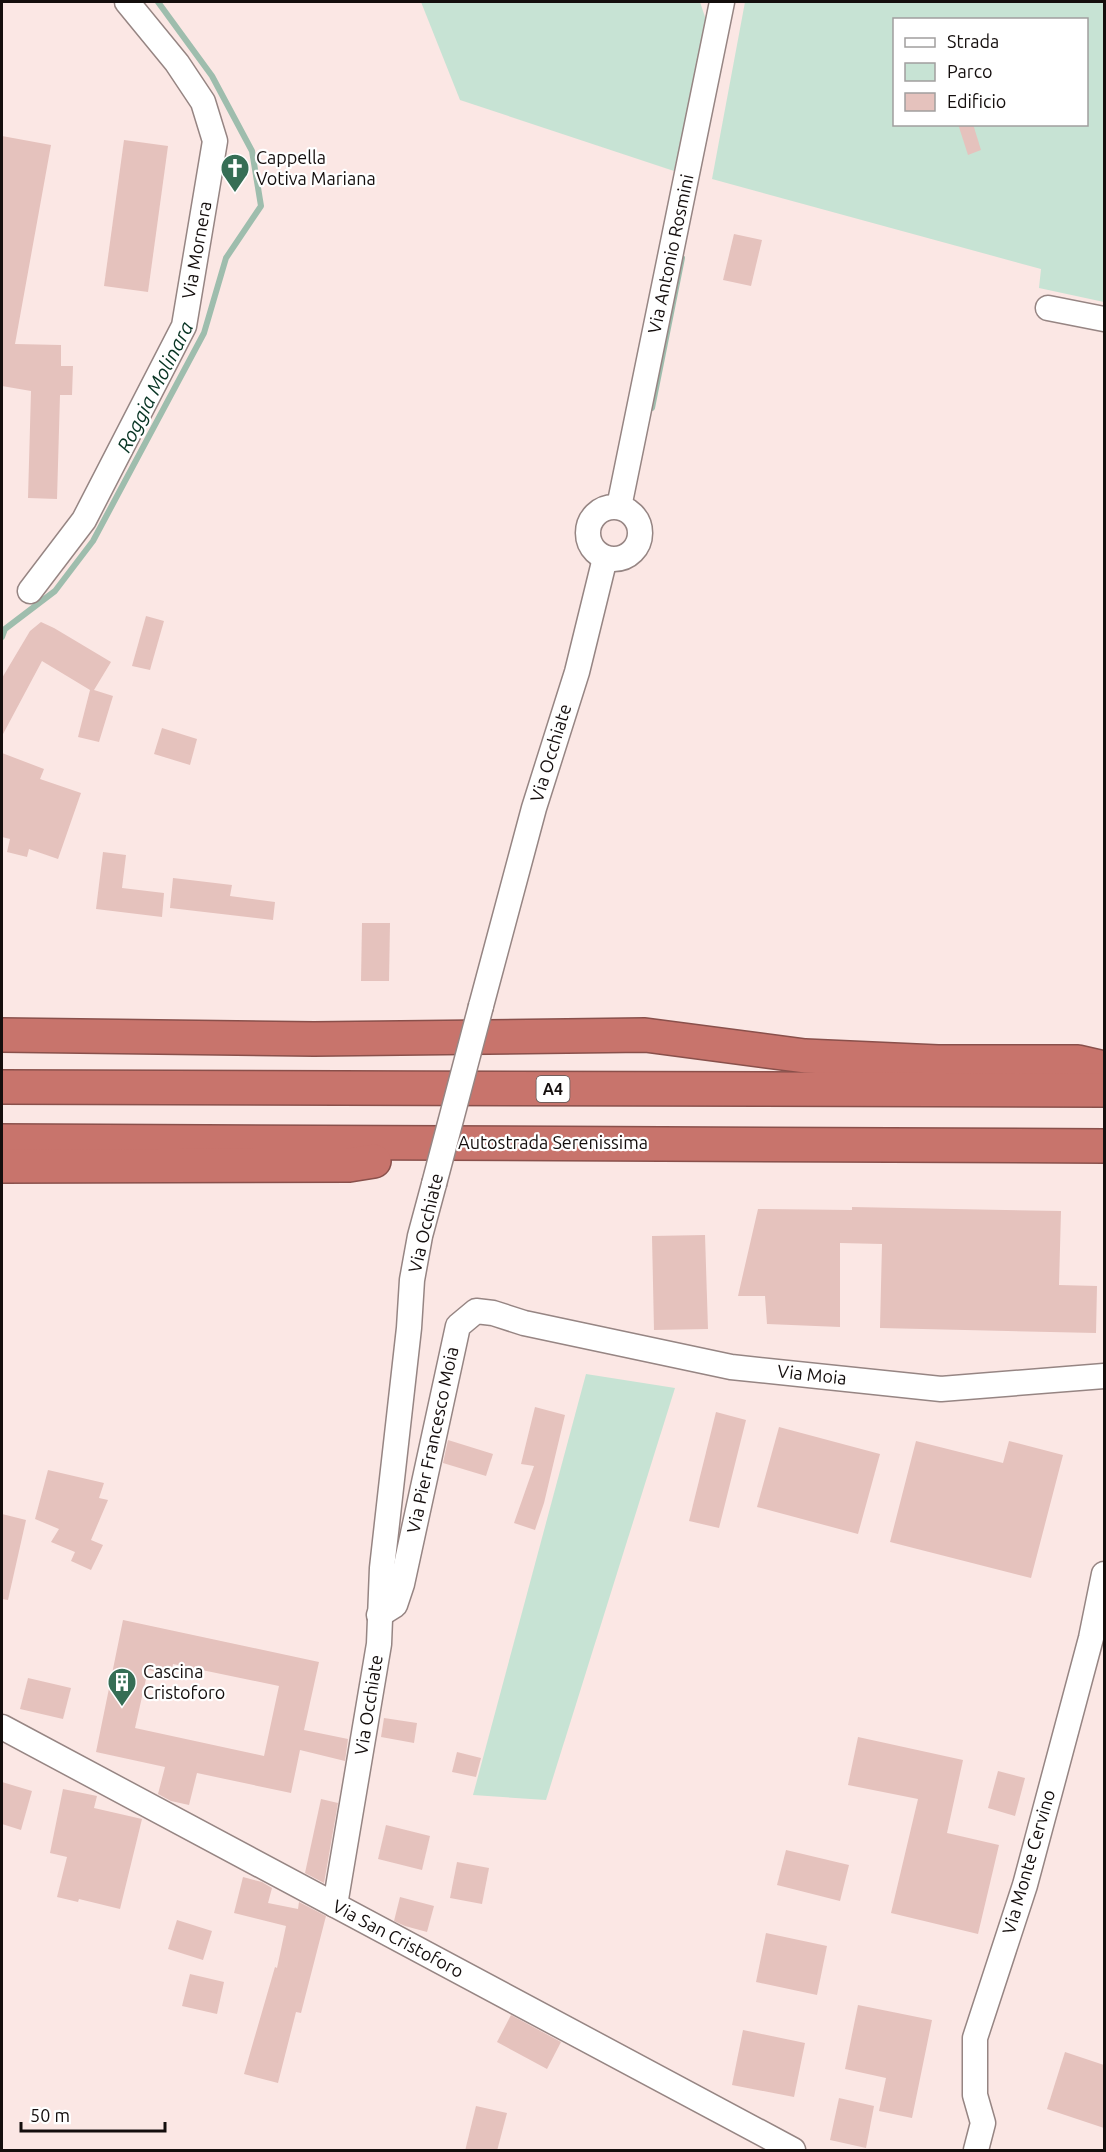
<svg xmlns="http://www.w3.org/2000/svg" width="1106" height="2152" viewBox="0 0 1106 2152" font-family="Ubuntu,sans-serif">
<style>
.green{fill:#c7e3d4;fill-rule:evenodd}
.lines{fill:none;stroke-linecap:round;stroke-linejoin:round}
.stream{stroke:#9ebdad;stroke-width:6}
.building{fill:#e5c2bd;fill-rule:evenodd}
.minor-casing{stroke:#968583;stroke-width:27}
.highway-casing{stroke:#89504b;stroke-width:36}
.minor{stroke:#fff;stroke-width:24}
.highway{stroke:#c8746c;stroke-width:33}
.minor-bridge-casing{stroke:#968583;stroke-width:27;stroke-linecap:butt}
.minor-bridge{stroke:#fff;stroke-width:24}
.labels{text-anchor:middle;stroke-width:4.5;stroke-linejoin:round;paint-order:stroke}
.shield{fill:#fff;stroke:#5a5656;stroke-width:1.5}
.shield-label{font-size:16px;font-weight:bold;fill:#140e0d}
.poi-label{font-size:18px;fill:#140e0d;stroke:#fff;text-anchor:start}
.street-label{font-size:18px;fill:#140e0d;stroke:#fff}
.water-label{font-size:20px;font-style:italic;fill:#073423;stroke:#fff}
</style>
<rect width="100%" height="100%" fill="#fbe7e4"/>
<g class="green">
<path d="M421,2H700L707,23L674,171L460,100Z"/>
<path d="M745,2H1104V302L1039,288L1041,269L712,179ZM894,20H1086V124H894Z"/>
<path d="M586,1374L675,1388L546,1800L473,1795Z"/>
</g>
<g class="lines">
<g class="stream">
<path d="M652,408L682,258"/>
<path d="M2,637L5,629L55,591L93,541L204,333L226,258L261,206L252,151L212,76L158,2"/>
</g>
</g>
<g class="building">
<path d="M958,124H973L981,150L968,155Z"/>
<path d="M2,136L51,145L15,344L61,345V366H73L72,395H60L57,499L28,498L31,391L2,386Z"/>
<path d="M124,140L168,146L148,292L104,286Z"/>
<path d="M734,234L762,240L751,286L723,280Z"/>
<path d="M146,616L164,621L150,670L132,666Z"/>
<path d="M41,622L54,628L111,662L94,690L113,696L99,742L78,737L90,690L42,661L2,736V678L30,631Z"/>
<path d="M162,728L197,739L190,765L154,754Z"/>
<path d="M2,753L44,769L40,779L81,793L58,859L29,849L27,857L7,852L10,839L2,837Z"/>
<path d="M103,852L126,855L122,888L164,893L162,917L96,909Z"/>
<path d="M173,878L232,885L230,896L275,902L273,920L170,908Z"/>
<path d="M362,923H390L389,981H361Z"/>
<path d="M852,1207L1061,1211L1059,1285L1097,1286L1096,1333L880,1328L882,1244L840,1243V1327L767,1324L765,1296H738L758,1209L852,1210Z"/>
<path d="M705,1235L708,1329L654,1330L652,1236Z"/>
<path d="M535,1407L565,1415L544,1503L535,1530L514,1523L534,1466L521,1464Z"/>
<path d="M716,1412L746,1420L719,1528L689,1521Z"/>
<path d="M779,1427L880,1454L858,1534L757,1507Z"/>
<path d="M448,1440L493,1454L486,1476L443,1463Z"/>
<path d="M916,1441L1003,1463L1009,1441L1063,1455L1031,1578L890,1542Z"/>
<path d="M48,1470L104,1483L99,1498L108,1500L91,1540L103,1545L91,1570L71,1561L75,1552L51,1542L59,1529L35,1519Z"/>
<path d="M2,1514L26,1520L8,1600L2,1599Z"/>
<path d="M123,1620L319,1662L304,1730L348,1739L345,1761L300,1750L291,1793L197,1773L189,1805L171,1801L158,1794L165,1767L96,1752ZM173,1664L279,1686L264,1756L135,1728L148,1670L171,1675Z"/>
<path d="M28,1678L71,1688L63,1719L20,1709Z"/>
<path d="M384,1718L417,1723L414,1743L381,1737Z"/>
<path d="M858,1737L963,1760L947,1833L999,1845L978,1934L891,1913L918,1799L848,1785Z"/>
<path d="M457,1752L481,1758L476,1777L452,1772Z"/>
<path d="M998,1771L1025,1778L1015,1816L988,1808Z"/>
<path d="M2,1782L32,1791L21,1830L2,1824Z"/>
<path d="M63,1789L97,1796L94,1808L142,1819L120,1909L79,1899L78,1902L57,1897L67,1857L50,1853Z"/>
<path d="M321,1799L338,1803L324,1883L305,1873Z"/>
<path d="M386,1825L430,1836L422,1870L378,1859Z"/>
<path d="M786,1850L849,1865L840,1901L777,1885Z"/>
<path d="M457,1862L489,1868L482,1904L450,1898Z"/>
<path d="M243,1877L262,1882L272,1888L268,1903L298,1909L299,1902L326,1916L301,2013L296,2012L278,2083L244,2074L275,1967L277,1968L286,1926L234,1913Z"/>
<path d="M400,1897L434,1906L427,1932L405,1926L394,1921Z"/>
<path d="M177,1920L212,1931L203,1960L168,1949Z"/>
<path d="M766,1933L827,1946L817,1995L756,1982Z"/>
<path d="M190,1974L224,1982L217,2014L182,2006Z"/>
<path d="M858,2005L932,2020L912,2118L879,2111L886,2078L845,2069Z"/>
<path d="M511,2015L561,2042L547,2069L497,2042Z"/>
<path d="M743,2030L805,2043L794,2097L732,2085Z"/>
<path d="M1065,2052L1104,2065V2128L1047,2109Z"/>
<path d="M839,2098L874,2106L866,2148L830,2140Z"/>
<path d="M476,2106L507,2113L497,2151H465Z"/>
</g>
<g class="lines">
<g class="minor-casing">
<g id="minor">
<path d="M1048,308L1104,319"/>
<circle cx="614" cy="533" r="26"/>
<path d="M619,507L722,2"/>
<path d="M30,591L84,520L184,326L215,141L203,102L177,63L127,2"/>
<path d="M481,1006L534,808L577,672L605,558"/>
<path d="M379,1615L395,1605L402,1584L458,1326L476,1311L493,1313L524,1323L731,1367L941,1389L1104,1376"/>
<path d="M2,1727L793,2150"/>
<path d="M335,1905L379,1644L382,1568L409,1328L412,1280L420,1236L434,1184"/>
<path d="M976,2150L983,2123L975,2095V2038L1025,1885L1091,1638L1104,1574"/>
</g>
</g>
<g class="highway-casing">
<g id="highway">
<path d="M2,1035L314,1039L645,1035L805,1056L938,1062H1078L1104,1068"/>
<path d="M2,1087L1104,1090"/>
<path d="M2,1141L1104,1146"/>
<path d="M2,1166L349,1165L374,1161"/>
</g>
</g>
<use href="#minor" class="minor"/>
<use href="#highway" class="highway"/>
<g class="minor-bridge-casing">
<path id="minor-bridge" d="M434,1184L481,1006"/>
</g>
<use href="#minor-bridge" class="minor-bridge"/>
</g>
<defs>
<g id="church-pin" transform="scale(1.5)"><path d="M0 17L-7.5 6A9.5 9.5 0 1 1 7.5 6Z" fill="#366e55" stroke="#fff"/><path d="M-1.2-6h2.4v3.5h3.3v2.4h-3.3V6h-2.4V-.1h-3.3v-2.4h3.3Z" fill="#fff"/></g>
<g id="building-pin" transform="scale(1.5)"><path d="M0 17L-7.5 6A9.5 9.5 0 1 1 7.5 6Z" fill="#366e55" stroke="#fff"/><path d="M-4-6H4V6H1V3H-1V6H-4ZM-2.5-4.3h1.7v1.8h-1.7ZM.8-4.3h1.7v1.8H.8ZM-2.5-1h1.7V.8h-1.7ZM.8-1h1.7V.8H.8Z" fill="#fff"/></g>
</defs>
<g fill-rule="evenodd">
<use href="#church-pin" x="235" y="168"/>
<use href="#building-pin" x="122" y="1682"/>
</g>
<g class="labels">
<rect class="shield" x="536.5" y="1076" width="33" height="26" rx="4.5"/>
<g class="shield-label">
<text x="553" y="1095">A4</text>
</g>
<g class="poi-label">
<text x="256" y="164">Cappella<tspan x="256" dy="21">Votiva Mariana</tspan></text>
<text x="143" y="1678">Cascina<tspan x="143" dy="21">Cristoforo</tspan></text>
</g>
<g class="street-label">
<text transform="translate(197 250) rotate(-80)" y="6">Via Mornera</text>
<text transform="translate(671 254) rotate(-78)" y="6">Via Antonio Rosmini</text>
<text transform="translate(551 753) rotate(-73)" y="6">Via Occhiate</text>
<text x="553" y="1149">Autostrada Serenissima</text>
<text transform="translate(426 1223) rotate(-77)" y="6">Via Occhiate</text>
<text transform="translate(812 1375) rotate(6)" y="6">Via Moia</text>
<text transform="translate(433 1440) rotate(-78)" y="6">Via Pier Francesco Moia</text>
<text transform="translate(369 1705) rotate(-81)" y="6">Via Occhiate</text>
<text transform="translate(1029 1862) rotate(-74)" y="6">Via Monte Cervino</text>
<text transform="translate(398 1939) rotate(28)" y="6">Via San Cristoforo</text>
</g>
<g class="water-label">
<text transform="translate(155 387) rotate(-63)" y="7">Roggia Molinara</text>
</g>
</g>
<rect width="1106" height="2152" fill="none" stroke="#140e0d" stroke-width="6"/>
<rect x="893" y="18" width="195" height="108" fill="#ffffff" stroke="#a19f9e" stroke-width="1.5"/>
<rect x="905" y="38" width="30" height="9" fill="#ffffff" stroke="#a19f9e" stroke-width="1.5"/>
<text x="947" y="48" font-size="18" fill="#140e0d">Strada</text>
<rect x="905" y="63" width="30" height="18" fill="#c7e3d4" stroke="#a19f9e" stroke-width="1.5"/>
<text x="947" y="78" font-size="18" fill="#140e0d">Parco</text>
<rect x="905" y="93" width="30" height="18" fill="#e5c2bd" stroke="#a19f9e" stroke-width="1.5"/>
<text x="947" y="108" font-size="18" fill="#140e0d">Edificio</text>
<path d="M21 2122v9h144v-9" fill="none" stroke="#140e0d" stroke-width="3"/>
<text x="30" y="2122" font-size="18" fill="#140e0d" stroke="#ffffff" stroke-width="4.5" paint-order="stroke">50 m</text>
</svg>
